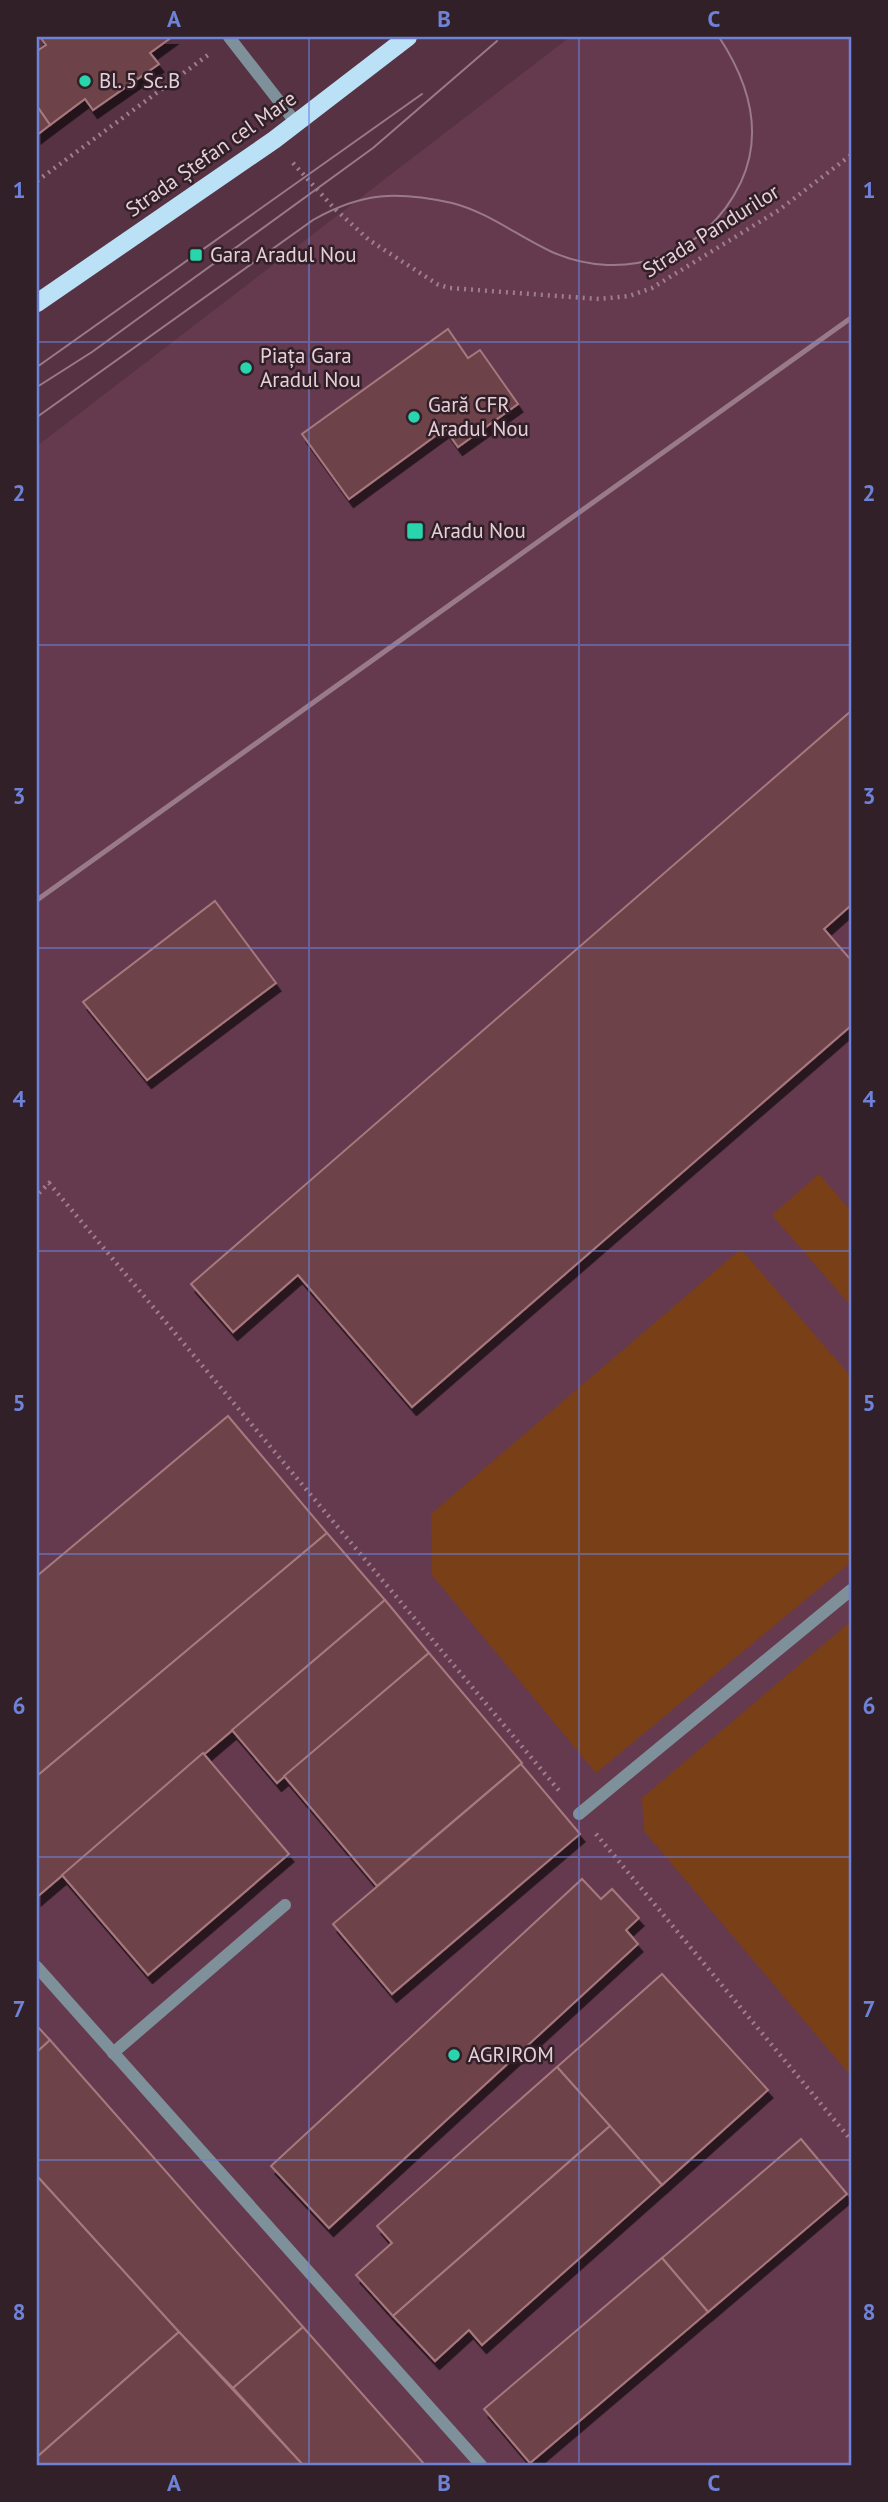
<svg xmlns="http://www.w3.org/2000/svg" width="888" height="2502" viewBox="0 0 888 2502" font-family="'PT Sans',sans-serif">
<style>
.built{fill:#663a4e}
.green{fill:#793f17}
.building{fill:#6d4348;stroke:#a7797e;stroke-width:2;filter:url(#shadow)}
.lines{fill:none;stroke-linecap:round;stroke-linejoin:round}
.path{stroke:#9d7f8c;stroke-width:4.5;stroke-dasharray:2 5;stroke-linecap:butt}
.minor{stroke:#7e919b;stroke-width:12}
.major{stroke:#bae1f6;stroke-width:18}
.tram{stroke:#997a88;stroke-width:2}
.rail{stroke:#997a88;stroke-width:5}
.grid{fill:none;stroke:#6e82d8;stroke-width:2;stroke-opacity:0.55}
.poi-dot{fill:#29d5ad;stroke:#322028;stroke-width:2.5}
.labels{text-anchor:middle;stroke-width:5;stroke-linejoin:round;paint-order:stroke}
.poi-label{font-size:21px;fill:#e7cfd8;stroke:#322028;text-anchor:start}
.street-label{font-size:21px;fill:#e7cfd8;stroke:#322028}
.neatline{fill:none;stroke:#6e82d8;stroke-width:2.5}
.grid-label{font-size:23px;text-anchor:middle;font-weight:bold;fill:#6e82d8}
</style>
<defs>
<filter id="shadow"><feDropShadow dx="4.5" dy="8" stdDeviation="0" flood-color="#0009"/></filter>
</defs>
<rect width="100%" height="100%" fill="#573243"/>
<path class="built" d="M570,37H851V2465H37V446Z"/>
<g class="green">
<path d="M819,1174L851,1211V1306L772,1215Z"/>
<path d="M741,1249L851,1377V1562L596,1773L432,1575L431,1514Z"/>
<path d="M851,1621V2076L644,1831L642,1798Z"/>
</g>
<g class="building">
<path d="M40,37H172L150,53L159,64L93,110L85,99L50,125L37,106V51L46,45Z"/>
<path d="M37,106L50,125L37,135Z"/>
<path d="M448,329L468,358L480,350L518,404L458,447L445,429L349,499L302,434Z"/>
<path d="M851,711V905L824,929L851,960V1026L412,1407L298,1275L233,1332L191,1284Z"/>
<path d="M215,901L276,983L147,1080L83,1002Z"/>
<path d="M228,1416L327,1533L37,1776V1576Z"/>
<path d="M327,1533L385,1600L37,1897V1776Z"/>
<path d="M385,1600L429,1653L277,1783L232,1730Z"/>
<path d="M429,1653L522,1763L377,1886L284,1776Z"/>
<path d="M203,1753L289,1854L148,1975L62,1875Z"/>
<path d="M521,1764L580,1834L392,1994L333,1924Z"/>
<path d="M582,1879L601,1899L612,1889L639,1918L626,1930L638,1944L329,2228L271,2166Z"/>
<path d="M662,1974L768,2090L662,2185L557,2067Z"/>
<path d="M37,2026L50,2040L37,2052Z"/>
<path d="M50,2040L303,2327L233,2388L179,2332L37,2176V2052Z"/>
<path d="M557,2067L610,2126L393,2316L356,2275L392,2243L377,2226Z"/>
<path d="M610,2126L662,2185L482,2345L469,2330L435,2361L393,2316Z"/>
<path d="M801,2139L847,2194L708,2312L662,2258Z"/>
<path d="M37,2176L179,2332L37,2457Z"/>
<path d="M662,2258L708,2312L530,2463L484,2409Z"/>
<path d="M303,2327L425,2465H303L233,2388Z"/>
<path d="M179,2332L303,2465H37V2457Z"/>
</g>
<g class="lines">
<g class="path">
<path d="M293,163L334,208L369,240L437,284L449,288L599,299L629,296L652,288L779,210L851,155"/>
<path d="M37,181L208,55"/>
<path d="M39,1193L49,1183L561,1793"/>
<path d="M596,1834L851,2140"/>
</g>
<g class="minor">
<path d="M229,37L296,123"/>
<path d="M579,1814L851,1590"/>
<path d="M37,1967L481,2465"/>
<path d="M113,2053L285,1905"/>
</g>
<path class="major" d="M37,303L274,140L408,37"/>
<g class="tram">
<path d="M37,367L422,94"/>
<path d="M37,387L92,352L373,148L497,41"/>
<path d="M37,417L313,220C362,192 397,191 452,203C488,212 519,237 552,252C625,284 706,256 741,182C764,132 748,81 719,37"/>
</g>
<path class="rail" d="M37,900L851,318"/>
</g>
<path class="grid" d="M309,37V2465M579,37V2465M37,342H851M37,645H851M37,948H851M37,1251H851M37,1554H851M37,1857H851M37,2160H851"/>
<g class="poi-dot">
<circle cx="85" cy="81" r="7"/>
<rect x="189" y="248" width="14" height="14" rx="3.5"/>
<circle cx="246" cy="368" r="7"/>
<circle cx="414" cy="417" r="7"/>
<rect x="406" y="522" width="18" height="18" rx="3.5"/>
<circle cx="454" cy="2055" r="7"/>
</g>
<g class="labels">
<g class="poi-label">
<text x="99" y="88">Bl. 5 Sc.B</text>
<text x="210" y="262">Gara Aradul Nou</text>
<text x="260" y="363">Piața Gara<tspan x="260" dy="24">Aradul Nou</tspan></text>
<text x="428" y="412">Gară CFR<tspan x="428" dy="24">Aradul Nou</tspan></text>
<text x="431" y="538">Aradu Nou</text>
<text x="468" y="2062">AGRIROM</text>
</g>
<g class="street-label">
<text transform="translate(211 154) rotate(-35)" y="7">Strada Ștefan cel Mare</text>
<text transform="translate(711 231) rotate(-32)" y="7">Strada Pandurilor</text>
</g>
</g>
<rect width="888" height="2502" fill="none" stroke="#322028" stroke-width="77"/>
<rect x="38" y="38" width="812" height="2426" class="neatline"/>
<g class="grid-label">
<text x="174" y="27">A</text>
<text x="444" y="27">B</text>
<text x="714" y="27">C</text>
<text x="19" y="198">1</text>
<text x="869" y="198">1</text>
<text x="19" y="501">2</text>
<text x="869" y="501">2</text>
<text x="19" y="804">3</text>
<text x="869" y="804">3</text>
<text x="19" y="1107">4</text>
<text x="869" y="1107">4</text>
<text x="19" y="1411">5</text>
<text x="869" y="1411">5</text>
<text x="19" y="1714">6</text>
<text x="869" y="1714">6</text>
<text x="19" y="2017">7</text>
<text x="869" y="2017">7</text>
<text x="19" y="2320">8</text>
<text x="869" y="2320">8</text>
<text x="174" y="2491">A</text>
<text x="444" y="2491">B</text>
<text x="714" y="2491">C</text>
</g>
</svg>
